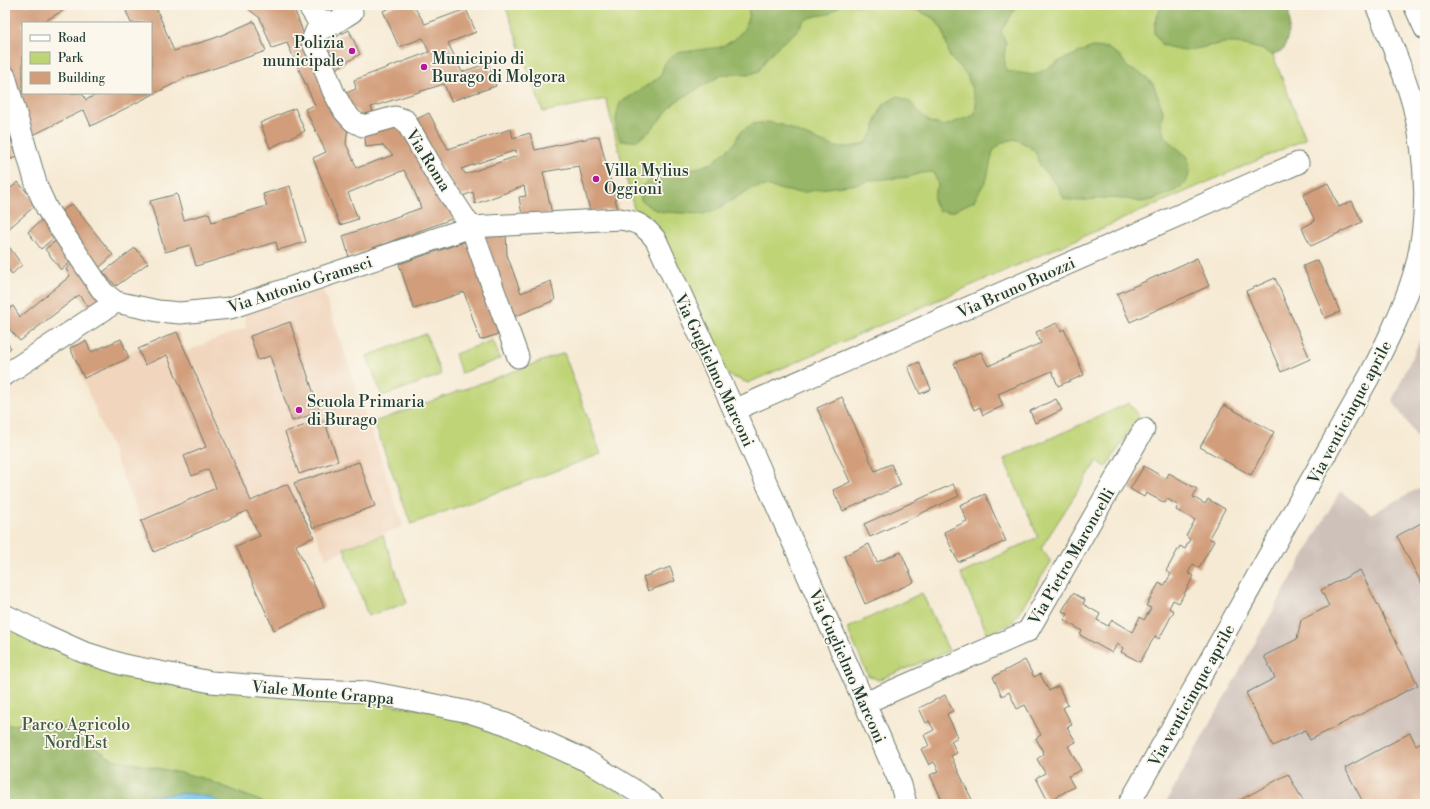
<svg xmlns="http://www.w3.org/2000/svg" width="1430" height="809" viewBox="0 0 1430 809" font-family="'Libre Bodoni',serif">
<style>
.built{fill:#f1d5bd}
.industrial{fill:#cec1ba}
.green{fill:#bfd477;stroke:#6f8856}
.forest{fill:#97b668;stroke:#5b7a4e}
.water{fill:#6ebee9;stroke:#467e8e}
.building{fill:#d29d7a;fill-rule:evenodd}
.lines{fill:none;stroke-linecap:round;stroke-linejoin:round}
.minor-casing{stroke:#6a7a6c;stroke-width:23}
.minor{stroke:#fff;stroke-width:21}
.poi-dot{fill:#b5179e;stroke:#fbf7ec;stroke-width:1.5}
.labels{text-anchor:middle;stroke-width:3.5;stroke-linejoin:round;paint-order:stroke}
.poi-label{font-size:16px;fill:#1f3d34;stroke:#fbf7ec;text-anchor:start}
.street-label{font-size:16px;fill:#1f3d34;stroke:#fbf7ec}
.park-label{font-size:16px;fill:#3f5b41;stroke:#fbf7ec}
</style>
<rect width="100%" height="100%" fill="#fbf7ec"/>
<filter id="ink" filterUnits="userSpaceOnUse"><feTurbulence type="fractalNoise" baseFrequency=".025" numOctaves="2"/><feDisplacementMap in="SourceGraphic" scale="8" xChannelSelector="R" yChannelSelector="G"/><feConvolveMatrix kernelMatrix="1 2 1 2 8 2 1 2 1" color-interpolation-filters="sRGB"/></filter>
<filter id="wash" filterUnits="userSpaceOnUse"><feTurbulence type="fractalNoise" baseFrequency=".012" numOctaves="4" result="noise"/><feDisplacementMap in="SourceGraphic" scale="16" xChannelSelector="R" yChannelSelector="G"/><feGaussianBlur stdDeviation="0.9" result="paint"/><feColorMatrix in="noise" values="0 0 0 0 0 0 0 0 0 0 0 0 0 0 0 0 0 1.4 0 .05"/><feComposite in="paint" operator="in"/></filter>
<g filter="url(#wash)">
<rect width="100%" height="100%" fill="#f6ead4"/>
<path class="built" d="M323,289L403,526L326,558L306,513L260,536L247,511L154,552L70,348L86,341L91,352L121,339L127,353L177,332L186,352L206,343L246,328L245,314Z"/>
<g class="industrial">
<path d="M1425,330V449L1392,400Z"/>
<path d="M1425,485V804H1165L1340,491L1371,514Z"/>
</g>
<g class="green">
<path d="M505,5H1253L1306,139L748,383L723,373L657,224L648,215L634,209L606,99L543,112Z"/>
<path d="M426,334L441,375L382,396L367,356Z"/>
<path d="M493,340L500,359L461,373L455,354Z"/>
<path d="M564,353L601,454L411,524L374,422Z"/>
<path d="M1129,403L1139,417L1106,467L1097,461L1041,548L1051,562L1012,623L988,635L961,574L1038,537L1004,459Z"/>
<path d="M383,535L407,603L368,616L344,548Z"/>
<path d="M922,593L949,651L878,680L868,675L847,628Z"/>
<path d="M5,624L104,668L156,683L328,696L447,713L558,752L640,804H5Z"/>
</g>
<g class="forest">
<path d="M748,5H841L829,14L816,16L804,20L797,31L777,47L766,59L759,71L747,75L734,73L720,76L675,102L648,133L635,141H621C614,126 615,119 620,103L660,77L665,63L676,53L721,47L734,40L744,29L749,15Z"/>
<path d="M907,5H1015L1016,8L1001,31L1006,43L1004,56L1006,71L1035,75L1062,60L1092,47L1107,48L1120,56L1128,68L1142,74L1153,84L1163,111L1161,125L1165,138L1188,157L1190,171L1186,183L1175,191L1152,200L1140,202L1127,199L1103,198L1078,201L1064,199L1058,186L1040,166L1036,153L1027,145L1015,139L1003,142L993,151L987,178L974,201L951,212L938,211L933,199L938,185L934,172L921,173L909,177L871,180L858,184L819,189L806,192H793L765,186L752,188L716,210L703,214L663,212L651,208L641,200L640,187L668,170L697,168L712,163L734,144L740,132L752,124L767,122L782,125L809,137L836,147H851L866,143L874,131L877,117L884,104L898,96L911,103L919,113L930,122L944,126L975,115L976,102L967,75L950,57L943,31L935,19Z"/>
<path d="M1162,5H1285C1294,16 1288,36 1284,49L1273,55L1261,49L1237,43H1224L1185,51L1162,45L1154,33L1156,19Z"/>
<path d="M55,722L112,759L200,777L267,804H5V725Z"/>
</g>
<path class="water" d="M182,793C196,794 210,796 223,804H112L144,797Z"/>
<g id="blocks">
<g class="building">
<path d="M5,5H72L42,23H23V93H50L51,95L56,93H82L86,100L99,93H151V23H131L126,11L137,7V5H155L174,51L215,38L254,21L266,51L185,78L91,126L84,110L31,136L5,49Z"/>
<path d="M243,5H293L304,35L348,126L346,144L357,168L393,155L382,145L366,147L364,129L398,124L457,217L349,257L343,236L421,208L412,185L404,170L348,193L358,219L340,225L313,158L326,152L305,109L315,105L287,43L272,48L260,18Z"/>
<path d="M413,5L425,24L466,9L476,32L448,43L462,72L488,63L496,86L451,101L444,84L371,107L375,117L366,121L341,95L356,89L354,80L429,52L423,38L399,47L383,11L394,6Z"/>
<path d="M349,30L360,54L331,72L321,45Z"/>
<path d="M295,108L305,131L270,148L260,123Z"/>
<path d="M429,113L448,149L511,129L513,138L530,133L535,150L599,136L618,210L590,211L579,166L543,172L552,214L522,215L519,197L526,196L524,186L475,204L473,192L460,197L413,121ZM516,150L517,156L466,174L461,169Z"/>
<path d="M5,122L17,157L5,161Z"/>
<path d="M18,182L37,204L5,232V193Z"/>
<path d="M1328,183L1339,207L1352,201L1362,222L1311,246L1302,228L1315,221L1303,195Z"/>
<path d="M290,186L306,242L278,250L276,242L196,266L190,245L165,252L150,201L177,194L184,220L209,213L212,222L267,206L263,194Z"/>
<path d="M72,204L113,255L98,269L54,216Z"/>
<path d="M45,217L58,234L41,249L28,232Z"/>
<path d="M506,234L507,255L521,293L551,281L555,300L511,318L485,235Z"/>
<path d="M61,237L77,257L61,270L45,249Z"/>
<path d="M464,242L475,251L502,333L480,340L464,292L414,309L399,264Z"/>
<path d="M7,244L22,265L12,274L5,265V246Z"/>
<path d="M135,248L148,263L116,286L103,272Z"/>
<path d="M1197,258L1209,286L1130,322L1117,294Z"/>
<path d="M78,259L102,297L89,308L79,295L20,341L5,324V312L13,306L20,317L70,276L66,269Z"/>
<path d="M1318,260L1340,312L1325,318L1303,266Z"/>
<path d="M1275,278L1310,359L1281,372L1246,291Z"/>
<path d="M290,322L320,412L292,421L270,356L258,360L250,336Z"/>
<path d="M1057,323L1061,331L1064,329L1084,375L1058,386L1052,371L998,394L1003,406L983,415L980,407L974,410L954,363L981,352L988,366L1041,343L1036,332Z"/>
<path d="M177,332L251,501L287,484L314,537L296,545L324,607L274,630L236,546L260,536L247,511L154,552L141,521L216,488L208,469L192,476L184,456L206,447L167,355L145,365L138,349Z"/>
<path d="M5,339L11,348L5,353Z"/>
<path d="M121,339L129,358L84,378L70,348L86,341L91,352Z"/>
<path d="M919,362L931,389L920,394L908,367Z"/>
<path d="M842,397L875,471L891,464L901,485L843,511L833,490L850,482L817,408Z"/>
<path d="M1056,399L1062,410L1035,423L1030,411Z"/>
<path d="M1224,405L1274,432L1251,475L1200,447Z"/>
<path d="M324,419L338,461L299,474L285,432Z"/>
<path d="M359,462L375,506L313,528L294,483Z"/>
<path d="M1144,466L1166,479L1169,473L1197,489L1193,497L1205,504L1208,499L1225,509L1209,538L1214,541L1199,568L1193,564L1188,573L1194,576L1179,603L1173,600L1169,608L1174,611L1159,639L1155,636L1140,662L1121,652L1123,648L1117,644L1112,653L1080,635L1082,631L1064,620L1068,614L1062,611L1073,593L1085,600L1083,604L1100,614L1097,620L1108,626L1112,620L1132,632L1140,617L1144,620L1151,608L1146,606L1159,583L1164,586L1171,574L1166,571L1180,546L1185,549L1190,539L1186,536L1195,520L1176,510L1178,505L1167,499L1165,503L1146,493L1144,497L1130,489Z"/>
<path d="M953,484L959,496L870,537L864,524Z"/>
<path d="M985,494L1006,541L958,562L944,532L967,521L960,505Z"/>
<path d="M1425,521V590L1397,536Z"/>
<path d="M869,544L877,562L901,552L914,582L865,604L844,556Z"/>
<path d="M670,567L675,581L648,591L643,577Z"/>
<path d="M1360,570L1418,685L1310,740L1305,730L1273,746L1246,693L1275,678L1264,656L1297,639L1301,620L1329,606L1321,590Z"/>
<path d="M1025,660L1034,677L1040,674L1049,691L1058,686L1068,705L1063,708L1072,725L1067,727L1076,742L1068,746L1081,770L1068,776L1074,787L1048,801L1036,778L1045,773L1037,759L1044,754L1036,738L1041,735L1025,705L1017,709L1009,692L1002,696L993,677Z"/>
<path d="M945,695L953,711L947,714L958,737L951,741L957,753L951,756L974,804H944L930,775L939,771L934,762L929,765L921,749L929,746L924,735L934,730L929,721L926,723L919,708Z"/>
<path d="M1410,733L1416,745L1425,740V804H1364L1345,768Z"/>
<path d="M1288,774L1305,804H1233Z"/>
</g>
</g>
</g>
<g filter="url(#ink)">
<use href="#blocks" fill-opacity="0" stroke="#6a7a6c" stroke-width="1"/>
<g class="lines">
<g class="minor-casing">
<g id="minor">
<path d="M308,5L317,19L335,23"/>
<path d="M351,5L352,12L335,23L316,31L312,41L322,62L333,91L344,111L353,121L363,126L395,117L405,120L436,174L471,227L518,357"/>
<path d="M1414,5L1425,29"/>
<path d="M5,76L37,187L47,209L103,292L116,302L158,311L180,313L230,308L471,227L620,219C638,222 644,225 656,240L734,410L901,785L906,804"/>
<path d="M5,375L116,302"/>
<path d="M734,410L1298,163"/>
<path d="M5,615L45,635L83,652L124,665L211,682L311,690L369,692L416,701L469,712L506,724L587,761L637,792L653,804"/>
<path d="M865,703L1028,631L1144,429"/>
<path d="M1129,804L1369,377C1386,344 1402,312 1413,277C1430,222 1427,160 1413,105C1404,71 1389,38 1376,5"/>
</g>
</g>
<use href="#minor" class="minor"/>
</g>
</g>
<g class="poi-dot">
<circle cx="352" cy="51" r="4"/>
<circle cx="424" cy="67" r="4"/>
<circle cx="596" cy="179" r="4"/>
<circle cx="299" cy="410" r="4"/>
</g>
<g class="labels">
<g class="poi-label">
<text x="344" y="48" text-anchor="end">Polizia<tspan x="344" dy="18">municipale</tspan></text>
<text x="432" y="64">Municipio di<tspan x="432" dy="18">Burago di Molgora</tspan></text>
<text x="604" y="176">Villa Mylius<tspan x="604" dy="18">Oggioni</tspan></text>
<text x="307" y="407">Scuola Primaria<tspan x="307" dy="18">di Burago</tspan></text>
</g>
<g class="street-label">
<text transform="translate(429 160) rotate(58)" y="6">Via Roma</text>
<text transform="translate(300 284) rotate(-18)" y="6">Via Antonio Gramsci</text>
<text transform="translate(1016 287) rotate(-24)" y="6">Via Bruno Buozzi</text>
<text transform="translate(715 370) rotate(65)" y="6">Via Guglielmo Marconi</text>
<text transform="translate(1349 412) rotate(-62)" y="6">Via venticinque aprile</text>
<text transform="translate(1071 556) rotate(-60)" y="6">Via Pietro Maroncelli</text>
<text transform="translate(848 666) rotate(66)" y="6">Via Guglielmo Marconi</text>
<text transform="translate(323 692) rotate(5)" y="6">Viale Monte Grappa</text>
<text transform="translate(1191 695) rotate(-61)" y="6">Via venticinque aprile</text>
</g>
<g class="park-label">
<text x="76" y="730">Parco Agricolo<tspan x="76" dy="18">Nord Est</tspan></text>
</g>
</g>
<rect width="1430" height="809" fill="none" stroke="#fbf7ec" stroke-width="20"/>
<rect x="22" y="22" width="130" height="72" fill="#fbf7ec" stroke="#a3ada2"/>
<rect x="30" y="35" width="20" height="6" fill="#ffffff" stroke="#a3ada2"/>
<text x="58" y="42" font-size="12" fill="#1f3d34">Road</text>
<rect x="30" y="52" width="20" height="12" fill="#bfd477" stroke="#a3ada2"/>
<text x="58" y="62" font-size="12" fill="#1f3d34">Park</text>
<rect x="30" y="72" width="20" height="12" fill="#d29d7a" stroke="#a3ada2"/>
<text x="58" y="82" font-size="12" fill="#1f3d34">Building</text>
</svg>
